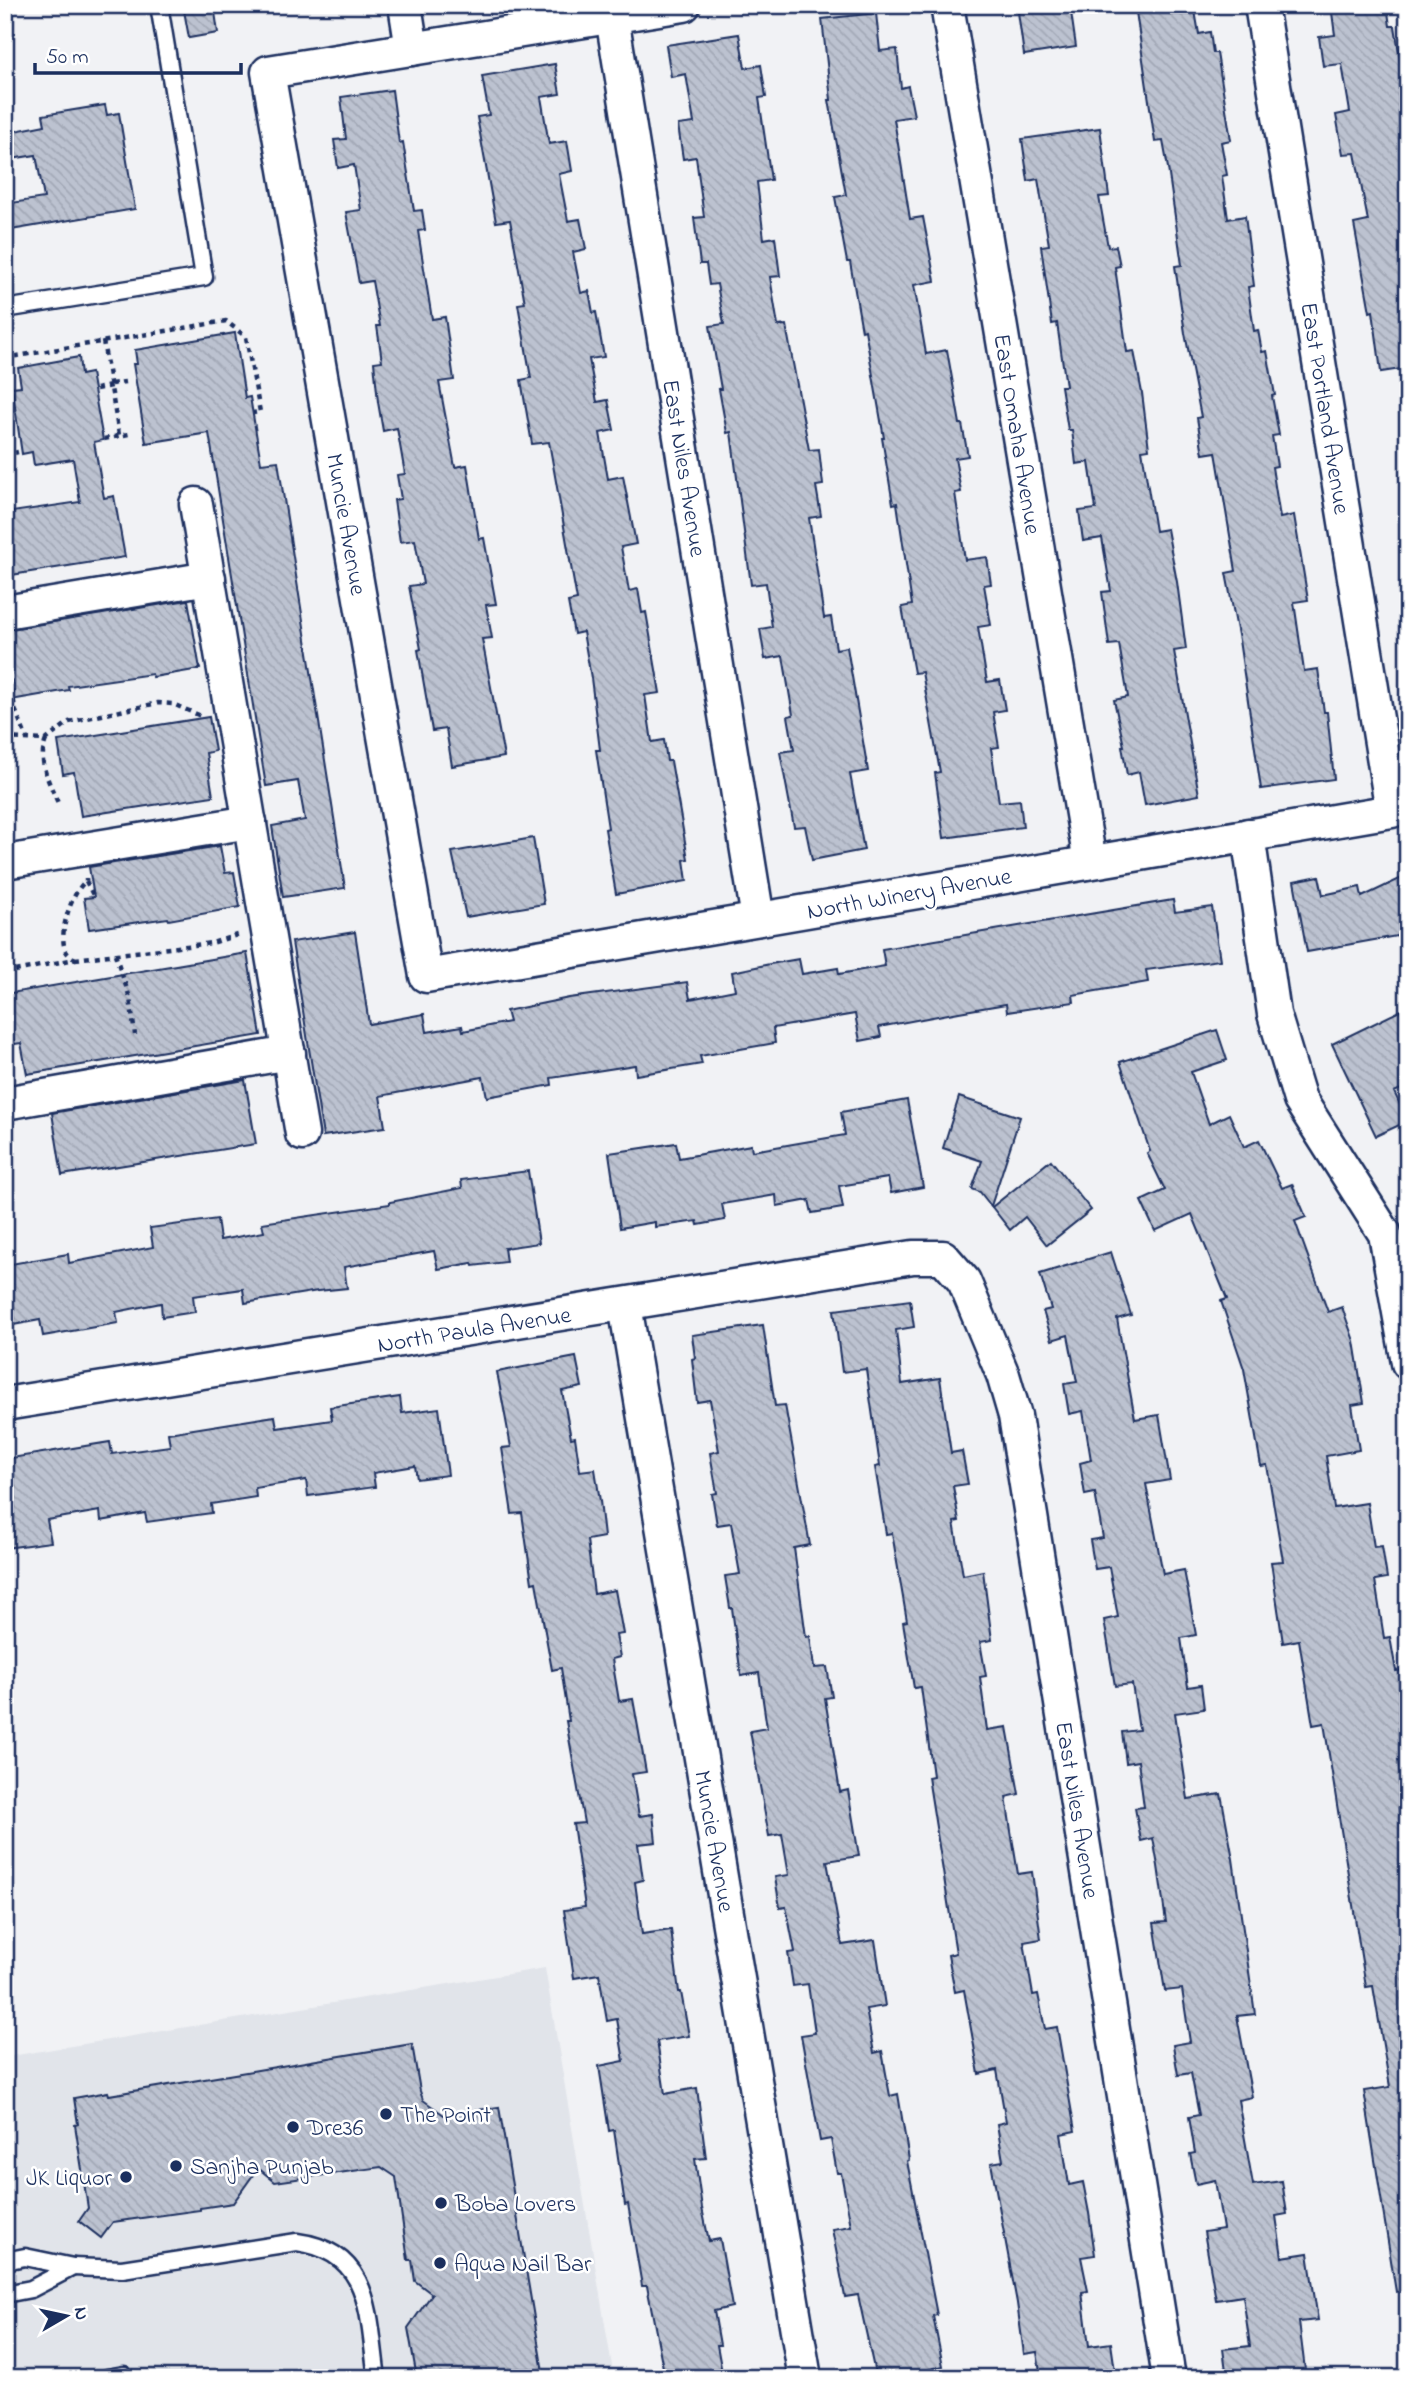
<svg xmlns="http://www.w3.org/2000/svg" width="1413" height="2383" viewBox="0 0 1413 2383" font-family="'Indie Flower',sans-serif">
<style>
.built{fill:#e1e4ea}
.building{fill:url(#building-back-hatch);stroke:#1b2f5e;stroke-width:2}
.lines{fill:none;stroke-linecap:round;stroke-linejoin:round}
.service-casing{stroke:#1b2f5e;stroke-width:21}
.minor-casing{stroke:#1b2f5e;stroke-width:37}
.path{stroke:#1b2f5e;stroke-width:4.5;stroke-dasharray:5 5;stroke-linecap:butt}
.service{stroke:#fff;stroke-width:16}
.minor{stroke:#fff;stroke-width:32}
.poi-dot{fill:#1b2f5e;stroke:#fff;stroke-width:2.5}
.labels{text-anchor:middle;stroke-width:5;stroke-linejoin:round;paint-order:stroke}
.street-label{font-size:24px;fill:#1b2f5e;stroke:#fff}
.poi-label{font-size:24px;fill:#1b2f5e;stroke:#fff;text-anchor:start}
</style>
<defs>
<pattern id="building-back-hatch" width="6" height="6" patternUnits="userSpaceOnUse" patternTransform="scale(1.75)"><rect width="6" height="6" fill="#bcc2d0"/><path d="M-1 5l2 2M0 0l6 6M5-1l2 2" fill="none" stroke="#a1a7b5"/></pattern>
</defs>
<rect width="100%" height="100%" fill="#f1f2f5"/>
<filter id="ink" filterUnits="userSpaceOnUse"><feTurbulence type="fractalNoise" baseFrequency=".0143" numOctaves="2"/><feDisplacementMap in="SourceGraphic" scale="14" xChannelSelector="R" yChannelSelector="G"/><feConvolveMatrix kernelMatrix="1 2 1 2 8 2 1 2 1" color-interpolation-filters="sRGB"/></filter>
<g filter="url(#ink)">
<path class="built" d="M545,1968L614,2378H5V2057Z"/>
<g class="building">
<path d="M183,5H214L218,33L189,38Z"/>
<path d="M1017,5H1070L1076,47L1024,55Z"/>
<path d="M1135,5H1194L1199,34L1210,32L1213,53H1217L1231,140L1221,142L1227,175L1222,176L1228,219L1245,216L1254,286L1248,287L1254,331L1258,330L1262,352L1267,351L1275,395L1272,396L1279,435L1272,436L1277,466L1272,467L1280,518L1294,515L1308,600L1294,602L1304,671L1318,669L1324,712H1327L1334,779L1261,789L1239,640L1226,573L1236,571L1216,452L1203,454L1197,418L1201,417L1185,333L1175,266L1182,265L1168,168L1163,141L1155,142Z"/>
<path d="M1331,5H1387L1390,26H1395L1408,110V368L1381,372L1373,311L1370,312L1354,224L1368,221L1355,153L1343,154L1336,115L1350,112L1342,64L1323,66L1319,37L1335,35Z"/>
<path d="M876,13L880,51L897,49L901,88L908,86L914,116L894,119L910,219L923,217L935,281L914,285L926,354L947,350L960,424H962L968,456L955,458L961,492L955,493L965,560L987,557L991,584L984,585L991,625L978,627L987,682L1000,680L1005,710L993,712L999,747L991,748L999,802L1020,800L1023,827L944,838L935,773L940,772L922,672L914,673L902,607L912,605L897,503L893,504L882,438H884L865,330L862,331L850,262H847L835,197L846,195L829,100H831L822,19Z"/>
<path d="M739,34L745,68L761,65L766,97L759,98L771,180L757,182L764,239L775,237L780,276L770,277L778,326L786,325L809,450L819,449L823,485L816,486L821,516L809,518L824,618L831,617L836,649L847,647L868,771L850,774L864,850L812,860L805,826L794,827L780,752L794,750L788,716L793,715L783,656L765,659L760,629L772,627L766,583L751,585L731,432L727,433L719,389H721L710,326L724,324L717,284L709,285L706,264H700L694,218L704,217L696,157L683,159L678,125L694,123L686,74L671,77L666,45Z"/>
<path d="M555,64L560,94L541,97L549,144L567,141L572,171L559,174L568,221L580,219L586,249L573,252L581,293L589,291L593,313L596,312L604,357L589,359L597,402L608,400L614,430L600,433L608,479L623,476L636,544L621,547L629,591L638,589L642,613L646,612L660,693L645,695L652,742L664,740L667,761H671L688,859L684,860L687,881L616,894L605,829L608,828L596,750H600L591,678L583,632L574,634L568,602L577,600L549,442L532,444L521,380L531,378L518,304L525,303L510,220L496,222L477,117L489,115L482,76Z"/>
<path d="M392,90L399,143L403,142L414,211L422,210L425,230L418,231L432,319L445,317L454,380L439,382L455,467L467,465L479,539L484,538L496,604L486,605L492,638L482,639L504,757L452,766L446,729L432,731L418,650L421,649L409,586L423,584L415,540L400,542L394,500L401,499L397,475L405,474L397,428L383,431L378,402L374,362L382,361L377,326H380L372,281L359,283L346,212L361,210L354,165L338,168L334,140L346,139L341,97Z"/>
<path d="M105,105L107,115L119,113L135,209L5,231V204L44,198L36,155L5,160V133L45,125L43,115Z"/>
<path d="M1100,128L1109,196L1099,197L1108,247L1116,246L1120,266L1115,267L1127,352L1134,351L1142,393L1149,449L1142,450L1155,531L1167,529L1177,582L1186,649L1174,651L1199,795L1145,805L1139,772L1127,775L1122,746H1124L1114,700L1128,697L1119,644L1109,645L1102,592L1111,591L1102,538L1083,541L1079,511L1096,509L1089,462L1076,464L1072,430H1068L1061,386H1066L1057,323L1052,324L1041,246L1049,245L1038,179L1028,181L1022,139Z"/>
<path d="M235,333L245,398L250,397L261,463L278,461L345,888L283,897L272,826L305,820L298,781L266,786L209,433L146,443L133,364H137L135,350Z"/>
<path d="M79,357L81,375L91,373L103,440L94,442L104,498L114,496L125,557L5,576V513L80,502L73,459L34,465L32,452L22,454L12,387L21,386L18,368Z"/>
<path d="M188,600L200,669L153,677L152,674L68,686L69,690L5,701V630Z"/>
<path d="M209,717L215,751L206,753L213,796L81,816L74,772L63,774L58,741Z"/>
<path d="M533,838L544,904L466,917L452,852Z"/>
<path d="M220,846L225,873L234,872L240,907L169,920L168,918L89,929L84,898L94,897L89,867Z"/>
<path d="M1408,875V934L1307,952L1294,881L1319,876L1323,895L1360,887L1362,897Z"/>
<path d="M1173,900L1175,912L1212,907L1220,960L1146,970L1148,982L1073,995L1074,1002L1007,1012L1006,1004L959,1012L879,1027L881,1037L860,1041L855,1014L773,1028L775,1043L700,1056L702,1064L636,1075L635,1065L551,1078L552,1085L487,1097L483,1077L380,1096L385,1127L323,1136L292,942L355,932L369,1024L424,1014L427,1032L462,1026L463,1031L509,1022L506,1011L569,998L687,982L690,999L735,990L732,972L770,964L799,959L802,974L838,968L839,974L885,966L882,949Z"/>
<path d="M247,953L261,1035L27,1074L21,1043L14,1044L5,994Z"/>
<path d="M1408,1007V1086L1394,1092L1408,1121L1376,1136L1332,1044Z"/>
<path d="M1217,1030L1227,1060L1191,1072L1209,1124L1229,1114L1244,1147L1259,1140L1282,1188L1292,1184L1306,1217L1295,1221L1328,1312L1342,1307L1354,1341L1364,1403L1352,1405L1359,1450L1326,1456L1334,1508L1367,1503L1374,1547L1382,1546L1387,1578L1375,1580L1384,1638L1390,1637L1396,1671L1408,1669V1759L1398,1760L1405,1807L1399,1808L1408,1870V2291L1396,2292L1364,2091L1390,2087L1373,1986L1366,1987L1324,1723L1313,1725L1299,1640L1283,1643L1271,1562L1283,1561L1267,1465L1261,1466L1244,1369L1221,1301L1227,1299L1192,1214L1155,1231L1141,1201L1165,1190L1147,1153L1150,1151L1120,1062Z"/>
<path d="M245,1080L256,1144L62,1175L52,1113Z"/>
<path d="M959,1097L1020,1117L991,1206L980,1192L972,1189L982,1161L943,1148Z"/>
<path d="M907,1100L923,1187L891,1193L888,1178L839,1186L843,1208L812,1213L809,1200L777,1206L776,1195L722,1204L725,1220L698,1225L697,1221L655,1227V1222L620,1228L609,1153L676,1143L679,1158L751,1145L752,1151L845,1135L841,1112Z"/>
<path d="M1051,1160L1091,1210L1047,1245L1025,1217L1010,1230L992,1207Z"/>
<path d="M528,1171L539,1243L504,1248L506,1262L473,1266L472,1263L438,1269L434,1251L344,1267L347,1288L318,1291L245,1303L243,1289L193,1296L195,1312L162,1317L161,1303L116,1312L118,1323L43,1336L40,1320L13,1325L5,1284V1265L68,1254L69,1263L153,1247L150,1228L217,1219L220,1240L264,1232L262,1223L390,1204V1202L462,1188L461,1180Z"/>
<path d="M1111,1252L1131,1315L1117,1319L1135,1419L1159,1415L1170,1480L1146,1484L1163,1574L1184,1570L1196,1635L1181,1638L1188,1687L1201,1685L1204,1709L1175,1713L1188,1799L1221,1794L1233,1859L1255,2014L1237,2016L1252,2097L1238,2100L1253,2185L1282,2181L1287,2214L1276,2216L1282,2257L1308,2253L1318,2320L1299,2322L1306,2378H1227L1223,2349L1250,2346L1243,2296L1216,2300L1204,2232L1223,2229L1215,2180L1196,2184L1190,2154L1195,2153L1189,2117L1199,2115L1191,2073L1178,2075L1173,2045L1190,2042L1182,1989L1165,1991L1154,1923L1166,1922L1158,1866L1153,1838L1141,1841L1135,1808L1144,1807L1138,1761L1126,1763L1122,1732L1139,1730L1132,1684L1115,1686L1104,1620L1118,1617L1109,1567L1095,1569L1090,1540L1103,1538L1095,1493L1085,1495L1080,1463L1091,1460L1083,1411L1069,1414L1064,1384L1077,1382L1068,1335L1052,1340L1043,1311L1051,1309L1040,1274Z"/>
<path d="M910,1300L914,1327L896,1330L902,1384L940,1378L951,1453L962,1451L968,1484L953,1486L959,1521L954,1522L963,1575L983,1571L992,1640L980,1642L986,1676L980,1677L987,1730L1007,1727L1019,1794L1006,1797L1011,1831L1018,1874L1032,1872L1041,1939L1024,1942L1033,1995L1038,1994L1045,2029L1057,2027L1075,2131L1061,2134L1069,2185L1083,2182L1089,2213L1095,2255L1081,2257L1088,2291L1082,2292L1089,2346L1111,2343L1115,2371L1068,2378H1041L1037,2352L1024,2354L1017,2303L991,2163L1003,2161L997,2124L1006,2122L997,2070L979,2074L964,1990L955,1992L948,1955L956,1953L928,1777L933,1776L921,1687L914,1688L903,1622L907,1621L892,1533L886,1534L875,1467L880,1466L866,1369L842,1372L834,1310Z"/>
<path d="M763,1325L775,1406L785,1405L810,1545L794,1548L806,1637L810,1636L814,1668L827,1667L832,1697L825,1698L840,1792L848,1790L859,1856L827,1861L842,1945L875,1940L885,2006L866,2009L874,2053L882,2051L890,2096L898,2094L909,2160L907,2161L937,2315L933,2316L943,2366L930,2369L931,2378H876L858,2295L845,2297L832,2229L851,2226L841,2173H837L831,2139L820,2141L801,2035L815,2033L808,1984L793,1986L788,1953L795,1952L786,1907L780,1908L775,1877L789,1875L782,1834L769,1836L750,1731L767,1728L759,1673L741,1676L732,1608H730L725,1576L740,1574L731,1523L717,1525L712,1494L717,1493L710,1453L719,1451L710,1400L697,1402L692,1359L695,1358L692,1335Z"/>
<path d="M576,1357L582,1387L562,1391L571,1438L575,1437L580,1471L595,1469L600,1501L604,1537L587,1540L594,1594L615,1590L623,1634L616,1635L620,1657L612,1659L619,1701L633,1699L646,1772L632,1774L639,1816L653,1814L656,1842L638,1844L643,1880L635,1882L642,1934L671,1930L679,1992H681L689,2036L657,2041L665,2094L697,2088L706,2158L695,2159L702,2208L709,2241L720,2239L732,2307L714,2311L720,2345H717L723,2378H665L647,2286H642L628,2204L625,2205L614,2130L609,2131L599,2066L624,2061L617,2019L607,2021L599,1974L574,1978L564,1910L585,1907L573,1824L584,1823L566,1721H569L561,1668L552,1670L536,1582L532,1583L522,1513L512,1514L502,1448L511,1447L497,1372Z"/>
<path d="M400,1397L402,1413L439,1408L448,1475L417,1479L415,1466L373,1473L375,1487L308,1496L306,1480L255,1488L256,1497L211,1504L212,1513L147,1522L145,1513L101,1521L100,1511L47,1520L51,1542L5,1548V1459L110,1442L112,1454L170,1446L168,1433L275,1416L277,1428L332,1420L330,1407Z"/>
<path d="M412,2044L420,2091L423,2100L444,2115L499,2107L544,2378H417L408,2328L432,2294L415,2281L412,2260H408L396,2177L381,2167L275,2182L258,2168L233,2203L200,2208V2210L113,2222L101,2238L79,2221L88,2208L75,2125L78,2124L74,2098L108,2092L109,2095Z"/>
</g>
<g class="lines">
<g class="service-casing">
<g id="service">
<path d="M5,309L204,277L159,5"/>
<path d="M5,2261L25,2257L73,2267L31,2289L5,2294"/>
<path d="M73,2267L122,2269L297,2242C373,2252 368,2317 377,2378"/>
<path d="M107,2378L124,2375"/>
</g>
</g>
<g class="minor-casing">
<g id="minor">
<path d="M405,5L412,49"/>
<path d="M684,5L268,72L426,976L1392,811L1261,5"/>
<path d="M947,5L1090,862"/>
<path d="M612,17L758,919"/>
<path d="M196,504L302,1134"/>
<path d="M5,612L209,578"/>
<path d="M1248,835L1274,1014L1300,1100L1385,1234L1408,1363"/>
<path d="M5,862L250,822"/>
<path d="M5,1103L289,1053"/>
<path d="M625,1305L805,2378"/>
<path d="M5,1404L913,1257H943L964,1281L1003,1375L1015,1416L1169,2378"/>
</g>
</g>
<g class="path">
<path d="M103,341L119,435"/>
<path d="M5,358L226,321L246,337L260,412L253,413"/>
<path d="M111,384L125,382"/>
<path d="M96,389L111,386"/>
<path d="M5,404L12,403"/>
<path d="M104,439L133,433"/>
<path d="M5,455L18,452"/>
<path d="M5,640L15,709L27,739"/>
<path d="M5,738L46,740L69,722L158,703L173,704L203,717"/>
<path d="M46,740C37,763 49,781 58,803"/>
<path d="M86,881L93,895"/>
<path d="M115,954L130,998L135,1035"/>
<path d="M75,959L212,943L240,934"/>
<path d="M5,973L75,959C72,957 68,955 66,951C57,935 72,891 86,881V878"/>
</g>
<use href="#service" class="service"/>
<use href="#minor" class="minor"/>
</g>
</g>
<g class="poi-dot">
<circle cx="386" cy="2114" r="7"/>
<circle cx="293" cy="2127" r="7"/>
<circle cx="176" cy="2166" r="7"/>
<circle cx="126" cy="2177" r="7"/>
<circle cx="441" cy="2203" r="7"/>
<circle cx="440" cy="2263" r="7"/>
</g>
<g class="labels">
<g class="street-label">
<text transform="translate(1326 408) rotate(81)" y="8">East Portland Avenue</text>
<text transform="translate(1018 434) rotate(81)" y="8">East Omaha Avenue</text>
<text transform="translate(685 468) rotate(81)" y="8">East Niles Avenue</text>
<text transform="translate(347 524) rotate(80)" y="8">Muncie Avenue</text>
<text transform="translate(909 893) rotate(-10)" y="8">North Winery Avenue</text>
<text transform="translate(474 1329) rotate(-9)" y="8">North Paula Avenue</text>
<text transform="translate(1078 1810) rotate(81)" y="8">East Niles Avenue</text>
<text transform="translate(715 1841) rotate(80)" y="8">Muncie Avenue</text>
</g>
<g class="poi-label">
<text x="400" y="2122">The Point</text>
<text x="307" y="2135">Dre36</text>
<text x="190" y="2174">Sanjha Punjab</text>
<text x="112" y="2185" text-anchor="end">JK Liquor</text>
<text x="455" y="2211">Boba Lovers</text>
<text x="454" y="2271">Aqua Nail Bar</text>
</g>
</g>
<rect width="1413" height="2383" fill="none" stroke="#fff" stroke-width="28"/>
<rect x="14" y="14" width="1385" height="2355" fill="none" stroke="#1b2f5e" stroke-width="2.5" filter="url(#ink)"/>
<g transform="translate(66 2316) rotate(81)" stroke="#ffffff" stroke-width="5" paint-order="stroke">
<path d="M0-5L12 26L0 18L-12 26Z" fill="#1b2f5e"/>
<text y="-10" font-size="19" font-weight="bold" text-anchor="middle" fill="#1b2f5e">N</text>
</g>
<path d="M35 63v10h206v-10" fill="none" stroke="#1b2f5e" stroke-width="3.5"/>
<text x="46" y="63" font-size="21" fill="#1b2f5e" stroke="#ffffff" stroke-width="5" paint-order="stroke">50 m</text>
</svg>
